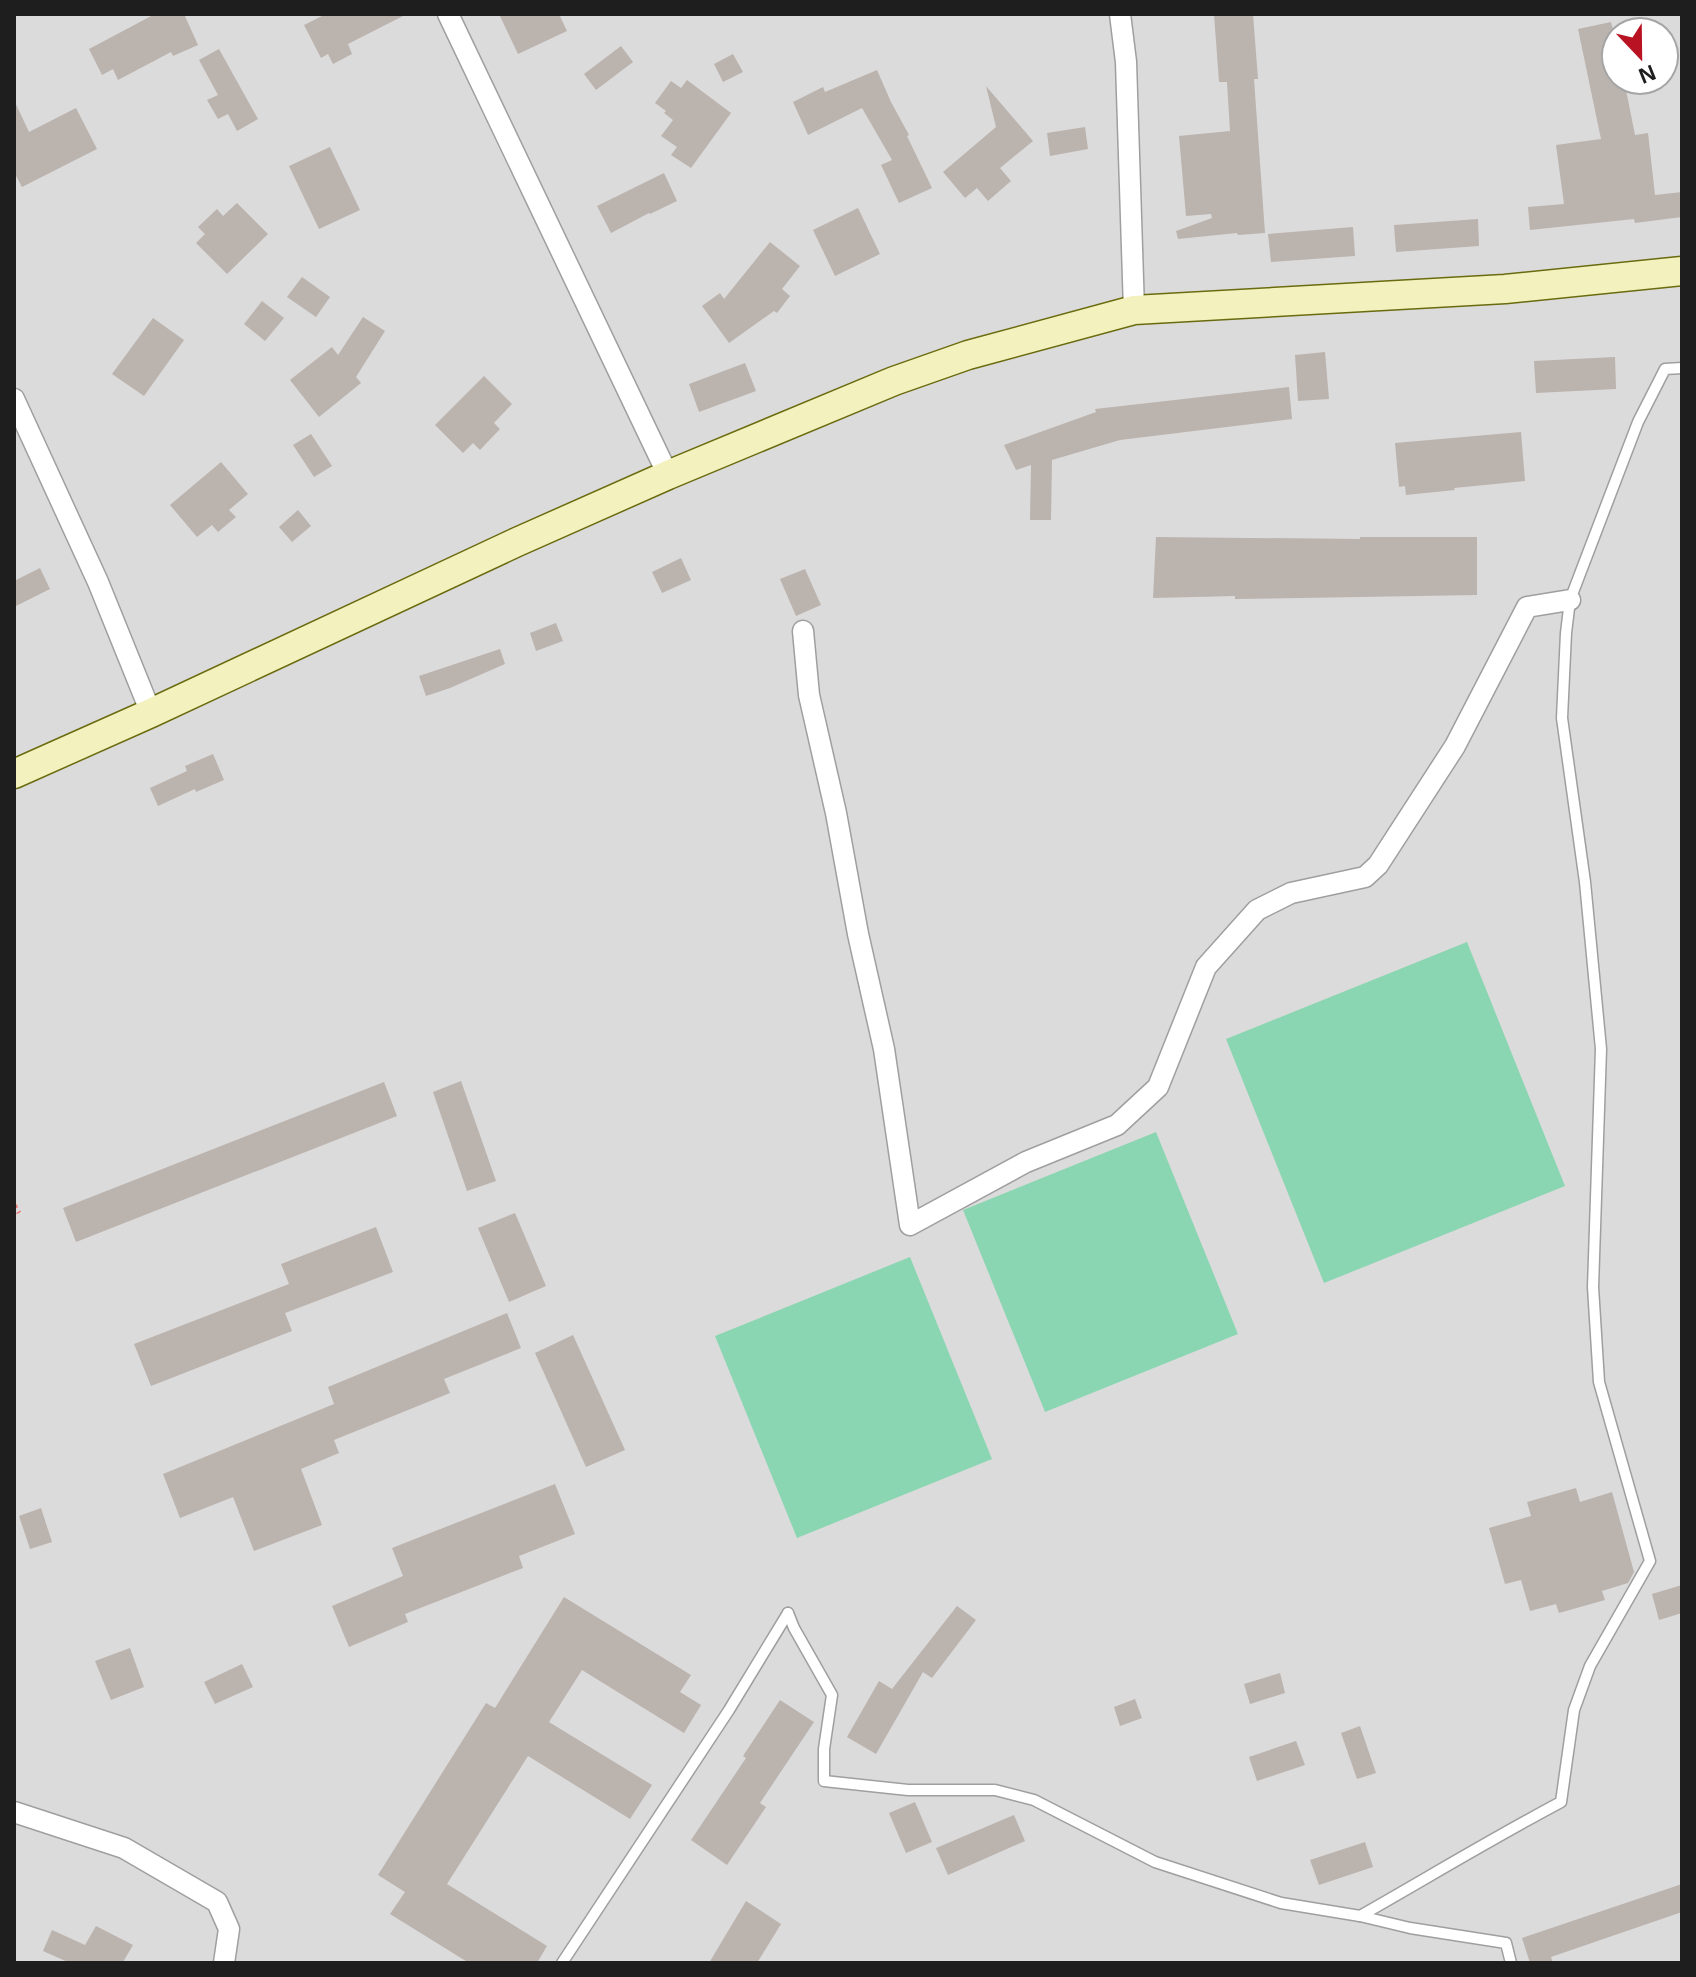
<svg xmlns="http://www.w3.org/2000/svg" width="1696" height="1977" viewBox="0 0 1696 1977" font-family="Arial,sans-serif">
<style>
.residential{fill:#dcdbdb;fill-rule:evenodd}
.pitch{fill:#8bd6b2}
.building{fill:#bbb3ae}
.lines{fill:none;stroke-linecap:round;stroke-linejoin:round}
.lane-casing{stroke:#9f9f9f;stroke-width:13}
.street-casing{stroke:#9f9f9f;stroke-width:23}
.secondary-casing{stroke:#6a6b0f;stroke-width:31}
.path{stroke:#ec7978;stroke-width:5;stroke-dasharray:4 4;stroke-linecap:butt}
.lane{stroke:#fff;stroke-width:10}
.street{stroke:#fff;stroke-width:20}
.secondary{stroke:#f3f1be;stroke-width:28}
</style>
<rect width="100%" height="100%" fill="#eeeae5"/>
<path class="residential" d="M14,14H1682V1963H14ZM1616,32H1664V80H1616Z"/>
<g class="pitch">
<path d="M1467,942L1565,1186L1324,1283L1226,1039Z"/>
<path d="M1156,1132L1238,1334L1045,1412L963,1210Z"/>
<path d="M910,1257L992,1459L797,1538L715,1336Z"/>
</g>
<g class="building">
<path d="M155,14H184L198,45L173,56L171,52L118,80L113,69L102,75L89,49Z"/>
<path d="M326,14H407L348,44L352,54L333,64L328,54L321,58L304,25Z"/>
<path d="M499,14H559L567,31L518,54Z"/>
<path d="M1214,14H1253L1258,79H1254L1265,233L1238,235L1237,233L1178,239L1176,231L1212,218L1211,214L1186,216L1179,136L1230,131L1227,82H1219Z"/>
<path d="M1611,22L1616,44V80H1624L1635,135L1648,133L1655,195L1682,192V217L1635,223L1634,219L1530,230L1528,207L1564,204L1556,145L1601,139L1578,29Z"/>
<path d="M621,46L633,62L596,90L584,74Z"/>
<path d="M219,49L258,119L237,131L228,114L218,119L207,100L218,95L199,60Z"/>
<path d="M733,54L743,72L723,82L714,64Z"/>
<path d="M877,70L891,102L909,135L907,136L932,188L899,203L881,165L892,160L862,108L808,135L793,102L823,87L825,92Z"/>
<path d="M687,80L731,113L691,168L671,155L677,147L661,136L673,120L664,113L666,111L655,103L671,81L681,88Z"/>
<path d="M986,86L1033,141L1000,168L1011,181L988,201L977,188L965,198L943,172L996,127Z"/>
<path d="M14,100L29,132L76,108L97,149L22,187L14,172Z"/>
<path d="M1085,127L1088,149L1050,156L1047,133Z"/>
<path d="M330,147L360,210L319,229L289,166Z"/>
<path d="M664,173L677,201L650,214L649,213L611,233L597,206Z"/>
<path d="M237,203L268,234L227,274L196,243L205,234L198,227L217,209L223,216Z"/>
<path d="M858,208L880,254L835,276L813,230Z"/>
<path d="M1478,219L1479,246L1396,252L1394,225Z"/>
<path d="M1353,227L1355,256L1271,262L1268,234Z"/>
<path d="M770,242L800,266L782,289L790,296L777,313L774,311L729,343L702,306L720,293L724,299Z"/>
<path d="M302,277L330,297L316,317L287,297Z"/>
<path d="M262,301L284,318L265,341L244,324Z"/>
<path d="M363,317L385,331L356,377L361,383L319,417L290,380L332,347L338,355Z"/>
<path d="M153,318L184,340L144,396L112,374Z"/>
<path d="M1325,352L1329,399L1298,401L1295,355Z"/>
<path d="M1615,357L1616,389L1536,393L1534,361Z"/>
<path d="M745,363L756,391L699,412L689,384Z"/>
<path d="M484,376L512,404L494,423L500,429L480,450L473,443L463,453L435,425Z"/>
<path d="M1289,387L1292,419L1120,440L1052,460L1051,520H1030L1031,465L1016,470L1004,445L1096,412L1095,409Z"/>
<path d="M1521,432L1525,481L1454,488L1455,490L1406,495L1405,486L1399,487L1395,443Z"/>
<path d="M311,434L332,466L314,477L293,445Z"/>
<path d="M221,462L248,494L229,510L236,517L218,532L212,525L197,537L170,505Z"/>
<path d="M298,510L311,526L292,542L279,527Z"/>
<path d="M1156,537L1360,539V537H1477V595L1235,599V596L1153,598Z"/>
<path d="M681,558L691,580L662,593L652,572Z"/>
<path d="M40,568L50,589L14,607V581Z"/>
<path d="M805,569L821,605L796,616L780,579Z"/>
<path d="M556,623L563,641L536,651L530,633Z"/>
<path d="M500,649L505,664L450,688L426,696L419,676Z"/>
<path d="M213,754L224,780L196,792L195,789L158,806L150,788L187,771L185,766Z"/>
<path d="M461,1081L496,1181L467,1191L433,1092Z"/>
<path d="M384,1082L397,1116L76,1242L63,1208Z"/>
<path d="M515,1213L546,1286L509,1302L478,1228Z"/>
<path d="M376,1227L393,1272L285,1313L292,1331L151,1386L134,1344L289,1284L281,1264Z"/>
<path d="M507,1313L521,1348L444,1379L450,1393L334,1440L339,1453L301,1469L322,1525L254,1551L233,1497L180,1518L163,1474L334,1404L328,1387Z"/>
<path d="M573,1335L625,1450L586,1467L535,1353Z"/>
<path d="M555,1484L575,1534L519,1556L523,1568L405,1614L408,1622L349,1647L332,1606L403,1576L392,1548Z"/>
<path d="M1576,1488L1580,1502L1612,1492L1634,1572L1628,1583L1602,1591L1605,1600L1559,1613L1556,1604L1530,1611L1521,1580L1505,1584L1489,1528L1531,1516L1527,1502Z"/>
<path d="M41,1508L52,1542L30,1549L19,1516Z"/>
<path d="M1682,1585V1613L1659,1620L1652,1594Z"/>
<path d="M564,1597L691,1675L680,1692L701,1705L684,1733L582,1670L549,1722L652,1785L630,1819L528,1756L447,1884L547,1946L537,1963H469L390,1914L405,1892L378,1875L486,1703L495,1708Z"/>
<path d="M957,1606L976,1620L932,1678L923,1672L876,1754L847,1737L879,1681L892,1689Z"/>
<path d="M130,1648L144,1687L111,1700L95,1661Z"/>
<path d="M242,1664L253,1687L215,1704L204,1682Z"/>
<path d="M1280,1673L1285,1693L1250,1704L1244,1684Z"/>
<path d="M1135,1699L1142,1718L1120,1726L1114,1707Z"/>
<path d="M780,1700L814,1722L760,1803L766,1807L727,1865L691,1840L746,1758L743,1756Z"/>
<path d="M1360,1726L1376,1773L1357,1779L1341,1733Z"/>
<path d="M1296,1741L1305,1765L1257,1781L1249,1757Z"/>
<path d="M915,1802L932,1842L906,1853L889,1813Z"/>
<path d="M1014,1815L1025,1841L948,1875L936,1848Z"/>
<path d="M1365,1842L1373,1867L1319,1885L1310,1860Z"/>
<path d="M1682,1884V1912L1551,1957L1553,1963H1530L1522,1938Z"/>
<path d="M746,1901L781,1924L757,1963H709Z"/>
<path d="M96,1926L133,1945L123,1962L126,1963H70L43,1951L52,1930L85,1945Z"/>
</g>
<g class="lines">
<g class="lane-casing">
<g id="lane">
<path d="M788,1613L794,1628L832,1695L824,1749V1781L908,1790H995L1034,1800L1155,1862L1281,1903L1360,1916L1410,1928L1506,1943L1511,1963"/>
<path d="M1360,1916C1427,1878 1493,1838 1561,1802L1574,1710L1590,1666L1650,1561L1599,1382L1593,1287L1601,1049L1585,882L1562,718L1566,633L1570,600L1638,422L1665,369L1682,368"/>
<path d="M562,1963L729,1710L788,1613"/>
</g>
</g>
<g class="street-casing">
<g id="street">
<path d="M448,14L668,475"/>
<path d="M1120,14L1126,62L1134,310"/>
<path d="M14,399L98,582L151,713"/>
<path d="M803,631L809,695L836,813L858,934L884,1049L910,1225L1026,1162L1117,1125L1158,1087L1206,967L1257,910L1291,893L1365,877L1378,865L1455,746L1527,607L1570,600"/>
<path d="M14,1812L124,1848L217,1902L229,1929L224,1963"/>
</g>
</g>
<g class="secondary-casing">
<path id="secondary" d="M14,774L151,713L517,542L668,475L894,381L968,355L1134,310L1505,289L1682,271"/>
</g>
<path class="path" d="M14,1205L19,1213"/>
<use href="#lane" class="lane"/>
<use href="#street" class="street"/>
<use href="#secondary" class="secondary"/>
</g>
<rect width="1696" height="1977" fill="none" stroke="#1e1e1e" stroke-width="32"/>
<g transform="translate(1640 56) rotate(158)"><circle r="38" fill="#ffffff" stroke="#a5a5a5" stroke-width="2"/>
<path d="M0-6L14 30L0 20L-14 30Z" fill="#b91323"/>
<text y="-12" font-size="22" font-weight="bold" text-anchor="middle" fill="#1e1e1e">N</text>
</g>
</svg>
